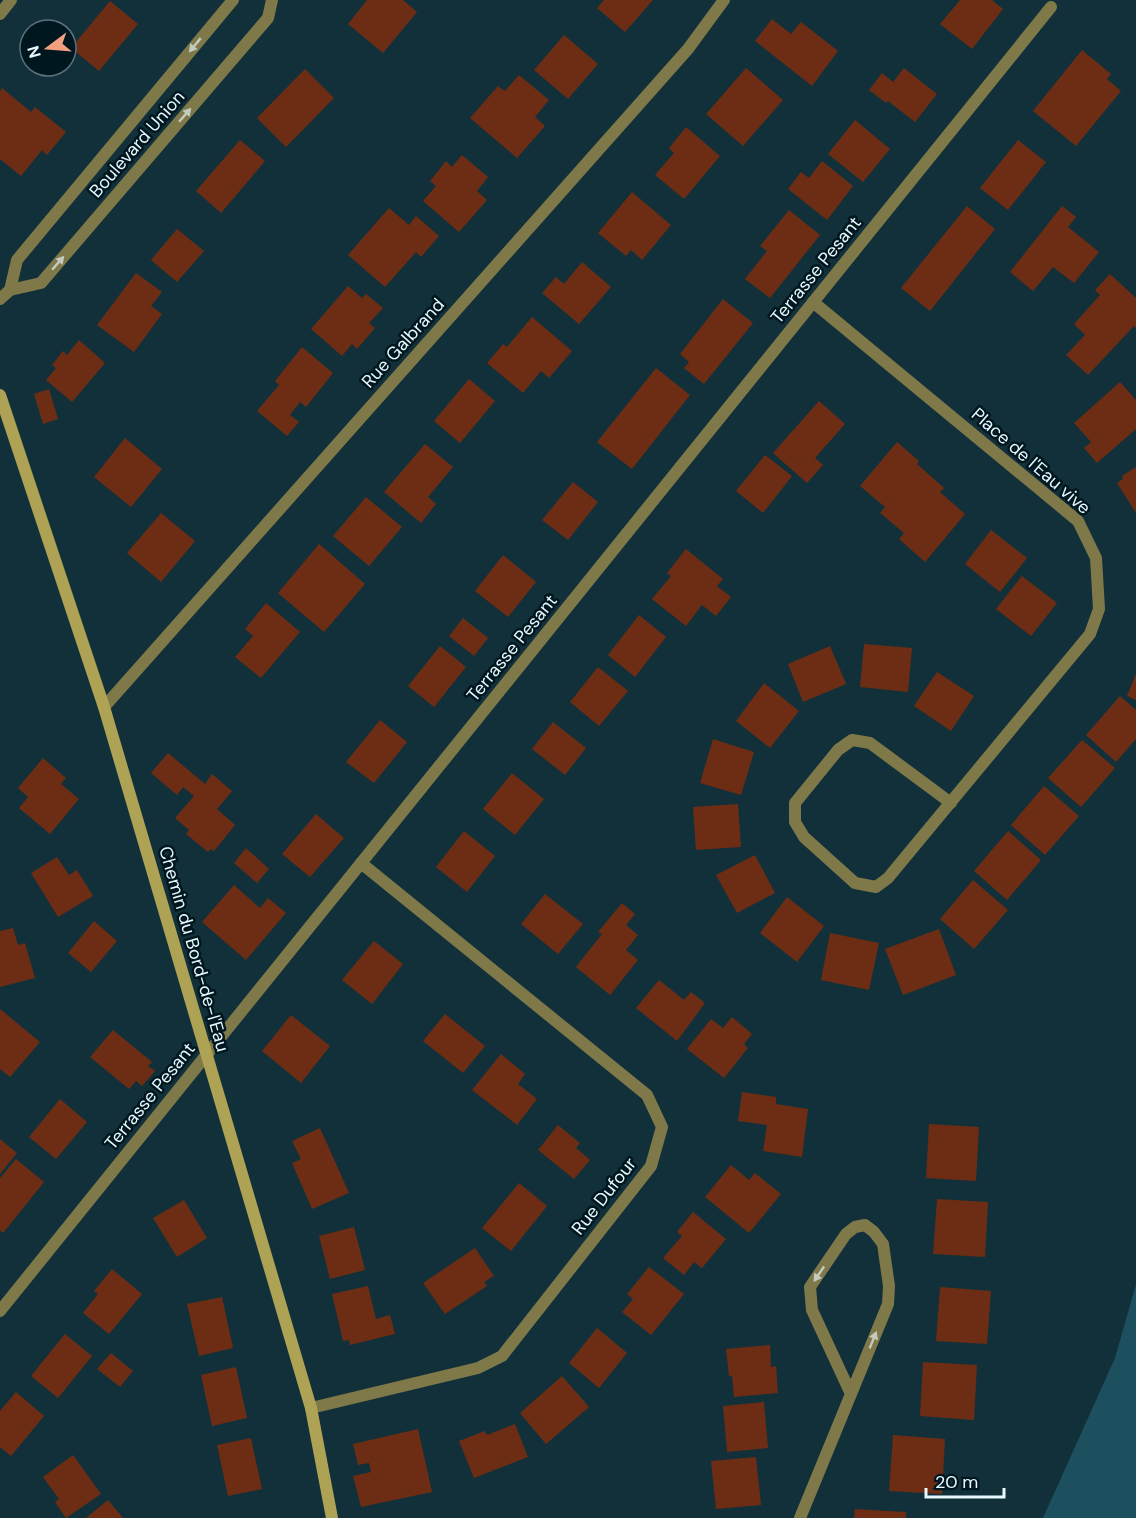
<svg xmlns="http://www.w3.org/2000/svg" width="1136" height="1518" viewBox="0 0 1136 1518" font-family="'DM Sans',sans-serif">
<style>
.water{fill:#1d505f}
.building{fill:#6d2d14}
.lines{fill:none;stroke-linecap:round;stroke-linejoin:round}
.street{stroke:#7f7849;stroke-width:12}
.secondary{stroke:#aea255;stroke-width:12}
.oneway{fill:#c3cbbf}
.labels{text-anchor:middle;stroke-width:5;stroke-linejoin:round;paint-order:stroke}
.street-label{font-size:18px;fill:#e7f8fe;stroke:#001720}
</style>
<rect width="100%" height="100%" fill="#123039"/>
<path class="water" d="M1136,1284V1518H1043L1115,1358Z"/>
<g class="building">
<path d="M367,0H403L417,12L383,53L348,24Z"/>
<path d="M604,0H653L625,32L597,8Z"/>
<path d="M960,0H992L1003,9L972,49L940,24Z"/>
<path d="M110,1L138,24L99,71L71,48Z"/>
<path d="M772,19L791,34L801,22L838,51L812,86L755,41Z"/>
<path d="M564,35L598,64L568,99L534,70Z"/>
<path d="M1082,50L1111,74L1107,79L1121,91L1076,146L1033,111Z"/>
<path d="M746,68L783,100L743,146L706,114Z"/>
<path d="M904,68L937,94L915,122L888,101L886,103L869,90L882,73L893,82Z"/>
<path d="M305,69L334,98L286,147L257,118Z"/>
<path d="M519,75L549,100L535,117L545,126L517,158L470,118L498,86L505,91Z"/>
<path d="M2,88L31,112L35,107L66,132L47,155L42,150L21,176L0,159V91Z"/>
<path d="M855,120L890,149L863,182L828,154Z"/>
<path d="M686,127L720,156L684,199L655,175L674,153L669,148Z"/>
<path d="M240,140L265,161L221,213L196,191Z"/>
<path d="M1018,140L1046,162L1008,210L980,188Z"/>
<path d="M462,155L488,177L477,191L487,200L459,232L423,201L436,186L430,181L446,161L452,167Z"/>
<path d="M822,161L853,186L827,220L788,189L801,172L809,178Z"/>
<path d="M632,192L671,225L642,260L631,250L626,256L598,233Z"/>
<path d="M967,206L995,229L930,311L901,288Z"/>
<path d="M1062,206L1076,217L1068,227L1099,252L1074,283L1053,267L1033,291L1010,272Z"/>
<path d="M389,208L409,225L416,216L439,236L421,257L416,252L385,287L348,255Z"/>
<path d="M789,210L820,235L770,298L745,279L767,251L760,246Z"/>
<path d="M177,229L204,251L177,282L151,260Z"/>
<path d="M582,262L611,287L579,324L542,293L556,277L564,284Z"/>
<path d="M136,273L162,292L151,306L162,314L134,352L97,325Z"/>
<path d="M1110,274L1136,298V328L1134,326L1088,375L1066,355L1085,335L1074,324L1100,295L1095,290Z"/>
<path d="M348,286L362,298L366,294L383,308L369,323L375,328L357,349L352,344L342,356L311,329Z"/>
<path d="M723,299L753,323L704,384L684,368L689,362L680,354Z"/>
<path d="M532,317L572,351L549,378L541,371L523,393L487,363L503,344L507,347Z"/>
<path d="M79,340L105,363L72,402L46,380L56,368L52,365L63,351L67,355Z"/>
<path d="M302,347L333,373L306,407L300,402L290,415L299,422L287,436L257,411L279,385L275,381Z"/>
<path d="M656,368L690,395L632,469L597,442Z"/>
<path d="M469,379L495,401L460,443L434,421Z"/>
<path d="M1120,382L1136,400V429L1097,463L1084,448L1091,442L1074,423Z"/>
<path d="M49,389L58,419L43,424L34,394Z"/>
<path d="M819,401L845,424L815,458L823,465L807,483L773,453Z"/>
<path d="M125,438L162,469L131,507L94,477Z"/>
<path d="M897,442L919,461L917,464L944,488L940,492L965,514L925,562L899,539L904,533L880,513L885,507L860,486Z"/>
<path d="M425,444L453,467L428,497L436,504L421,523L384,492Z"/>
<path d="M765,455L792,476L763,513L736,491Z"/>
<path d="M1136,467V513L1117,483L1123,479L1122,476Z"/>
<path d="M573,482L598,502L568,540L542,520Z"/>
<path d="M366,497L402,527L369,566L333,536Z"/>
<path d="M161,513L195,541L161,582L127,553Z"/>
<path d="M991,530L1027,558L1000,592L965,564Z"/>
<path d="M319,544L365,584L324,632L278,593Z"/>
<path d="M686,549L723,579L717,586L731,597L716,616L702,605L686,626L652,599L671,576L667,573Z"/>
<path d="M503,555L536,582L508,617L475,591Z"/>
<path d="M1022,576L1057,603L1031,636L996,609Z"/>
<path d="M266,603L300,632L261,678L235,657L253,636L245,629Z"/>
<path d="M639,615L666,637L635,677L608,655Z"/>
<path d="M463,618L488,638L474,656L449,636Z"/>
<path d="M864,644L912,648L908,692L860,687Z"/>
<path d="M440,646L466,667L434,707L408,686Z"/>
<path d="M830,646L846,684L803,702L788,664Z"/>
<path d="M598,667L628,691L599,726L570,702Z"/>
<path d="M937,672L974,696L951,731L914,706Z"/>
<path d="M1136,674V700L1127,696Z"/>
<path d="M764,683L799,711L770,748L736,721Z"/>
<path d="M1120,696L1136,710V739L1116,762L1086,735Z"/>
<path d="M380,720L407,742L374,783L346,762Z"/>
<path d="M553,722L586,748L565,775L532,749Z"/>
<path d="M713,739L754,752L741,795L700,783Z"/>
<path d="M1082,740L1115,768L1081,807L1048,778Z"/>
<path d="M168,753L205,784L212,774L232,791L217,809L235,825L214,851L211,849L208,852L186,834L189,830L175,818L194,796L183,787L177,795L151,773Z"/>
<path d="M43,758L66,778L61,784L79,799L50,834L19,808L28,797L18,788Z"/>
<path d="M512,773L544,799L515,835L483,809Z"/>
<path d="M1044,786L1079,816L1045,855L1011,825Z"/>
<path d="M738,804L741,847L696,850L693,807Z"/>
<path d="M316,814L344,838L310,877L282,854Z"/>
<path d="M464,831L495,856L467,892L436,867Z"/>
<path d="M1008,831L1041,860L1007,900L974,871Z"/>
<path d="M246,848L269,869L257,883L234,863Z"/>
<path d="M755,855L775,893L737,913L716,875Z"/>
<path d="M57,857L69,875L77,870L93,896L58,917L31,873Z"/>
<path d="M973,880L1008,910L974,949L940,919Z"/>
<path d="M234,885L260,908L268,898L286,913L246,960L202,922Z"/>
<path d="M545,894L583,924L558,954L521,924Z"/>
<path d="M787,897L824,926L797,962L760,933Z"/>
<path d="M622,903L635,914L626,925L638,935L626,950L638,960L610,995L576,967L602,934L598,932Z"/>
<path d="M94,921L117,941L91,972L68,953Z"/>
<path d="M13,928L18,945L25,943L35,978L0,987V931Z"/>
<path d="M939,929L956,975L903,995L885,949Z"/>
<path d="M830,933L879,943L869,990L821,980Z"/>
<path d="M374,941L403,964L372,1004L342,980Z"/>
<path d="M659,980L684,1000L691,992L705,1003L677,1041L636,1008Z"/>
<path d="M0,1009L40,1042L10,1077L0,1069Z"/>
<path d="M445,1014L485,1046L463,1073L423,1041Z"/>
<path d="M291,1015L330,1046L301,1083L262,1051Z"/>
<path d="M732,1017L752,1034L744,1044L748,1048L724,1078L687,1049L711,1019L723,1028Z"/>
<path d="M113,1030L152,1062L148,1066L155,1071L142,1086L136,1081L129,1089L90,1057Z"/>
<path d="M501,1054L525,1074L518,1084L537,1099L517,1125L472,1090Z"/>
<path d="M742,1092L776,1097V1104L808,1109L802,1157L763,1151L767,1125L738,1121Z"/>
<path d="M60,1099L87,1122L56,1159L29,1137Z"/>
<path d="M929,1124L979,1127L976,1181L926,1178Z"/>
<path d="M558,1125L580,1143L576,1148L590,1160L574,1179L538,1150Z"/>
<path d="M320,1128L349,1193L312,1209L292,1163L301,1159L292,1141Z"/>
<path d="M0,1139L17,1153L0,1174Z"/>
<path d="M16,1159L44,1182L3,1233L0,1230V1178Z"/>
<path d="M731,1165L749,1180L755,1173L781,1194L749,1233L705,1197Z"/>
<path d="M519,1183L547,1206L511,1251L482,1228Z"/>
<path d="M937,1199L988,1202L985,1257L933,1254Z"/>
<path d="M184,1200L207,1238L177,1257L153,1218Z"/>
<path d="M693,1212L726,1239L702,1268L694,1262L684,1275L663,1258L682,1236L677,1232Z"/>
<path d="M354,1227L365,1270L330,1279L319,1236Z"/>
<path d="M475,1248L494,1276L484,1282L487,1286L445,1314L423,1283Z"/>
<path d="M649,1267L684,1294L651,1335L622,1312L633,1299L627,1294Z"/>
<path d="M112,1269L142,1294L109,1334L83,1313L98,1294L94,1291Z"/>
<path d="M368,1286L376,1319L390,1315L395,1334L350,1345L349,1340L343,1341L332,1294Z"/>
<path d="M940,1287L991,1291L987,1344L936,1341Z"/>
<path d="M222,1297L233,1348L199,1356L187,1304Z"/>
<path d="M597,1328L627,1353L599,1388L569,1363Z"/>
<path d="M65,1334L92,1356L58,1398L31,1376Z"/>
<path d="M770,1345L771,1367L776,1366L778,1393L734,1397L732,1376H729L726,1349Z"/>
<path d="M111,1353L133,1371L120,1387L97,1369Z"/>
<path d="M923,1362L977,1365L974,1420L920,1416Z"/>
<path d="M236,1367L247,1418L212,1426L201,1375Z"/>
<path d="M562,1376L589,1407L546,1444L520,1413Z"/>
<path d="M16,1392L44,1416L11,1456L0,1447V1411Z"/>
<path d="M764,1402L768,1448L727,1452L723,1406Z"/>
<path d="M515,1424L528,1457L474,1478L459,1441L485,1431L487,1435Z"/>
<path d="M418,1429L432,1492L361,1507L353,1476L371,1472L369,1463L358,1465L353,1444Z"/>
<path d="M893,1435L945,1439L942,1494L889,1491Z"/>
<path d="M251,1438L262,1489L228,1496L217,1445Z"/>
<path d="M73,1455L101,1494L66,1518L55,1502L59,1499L43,1477Z"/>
<path d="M756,1457L761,1505L716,1509L711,1461Z"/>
<path d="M108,1500L123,1518H86Z"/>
<path d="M855,1509L906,1512V1518H854Z"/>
</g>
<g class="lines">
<g class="street">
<path d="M0,14L11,0"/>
<path d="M10,290L41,283L268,18L272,0"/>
<path d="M0,299L10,290L17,260L233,0"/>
<path d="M813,302L1078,521L1096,558L1099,609L1090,634L888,878L876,887L855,883L804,837L795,822V803L838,750L852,740L870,743L951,803"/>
<path d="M104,707L688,49L724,0"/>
<path d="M0,1311L1051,7"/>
<path d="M311,1408L478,1368L502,1356L651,1166L662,1127L647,1095L361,863"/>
<path d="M800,1518L888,1304L889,1286L883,1244L874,1232L865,1225L855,1227L846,1234L810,1287L812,1310L851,1394"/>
</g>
<path class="secondary" d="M0,395L104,707L311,1408L332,1518"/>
</g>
<defs><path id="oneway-solid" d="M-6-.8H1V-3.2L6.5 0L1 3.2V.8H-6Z" transform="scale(1.5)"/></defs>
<g class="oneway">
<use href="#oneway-solid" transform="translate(195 45) rotate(130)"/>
<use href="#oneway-solid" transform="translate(185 115) rotate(-49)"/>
<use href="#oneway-solid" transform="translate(58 263) rotate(-49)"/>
<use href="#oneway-solid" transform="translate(819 1274) rotate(124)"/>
<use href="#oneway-solid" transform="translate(873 1340) rotate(-68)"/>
</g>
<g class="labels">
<g class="street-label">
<text transform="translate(137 144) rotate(-49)" y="6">Boulevard Union</text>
<text transform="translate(816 270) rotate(-51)" y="6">Terrasse Pesant</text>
<text transform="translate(403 343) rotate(-48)" y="6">Rue Galbrand</text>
<text transform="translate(1031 461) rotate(41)" y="6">Place de l'Eau vive</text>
<text transform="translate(512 648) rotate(-51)" y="6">Terrasse Pesant</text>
<text transform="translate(194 949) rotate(74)" y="6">Chemin du Bord-de-l'Eau</text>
<text transform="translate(150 1096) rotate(-51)" y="6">Terrasse Pesant</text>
<text transform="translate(604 1196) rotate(-52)" y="6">Rue Dufour</text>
</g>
</g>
<g transform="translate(48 48) rotate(254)"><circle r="28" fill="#001720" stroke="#5c7179" stroke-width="1.5"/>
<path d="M0-4.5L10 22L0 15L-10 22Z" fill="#f3a081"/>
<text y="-9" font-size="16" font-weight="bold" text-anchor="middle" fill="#e7f8fe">N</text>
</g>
<path d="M926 1488v9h78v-9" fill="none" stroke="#e7f8fe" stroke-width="3"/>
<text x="935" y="1488" font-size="18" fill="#e7f8fe" stroke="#001720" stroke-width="4.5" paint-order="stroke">20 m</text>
</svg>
